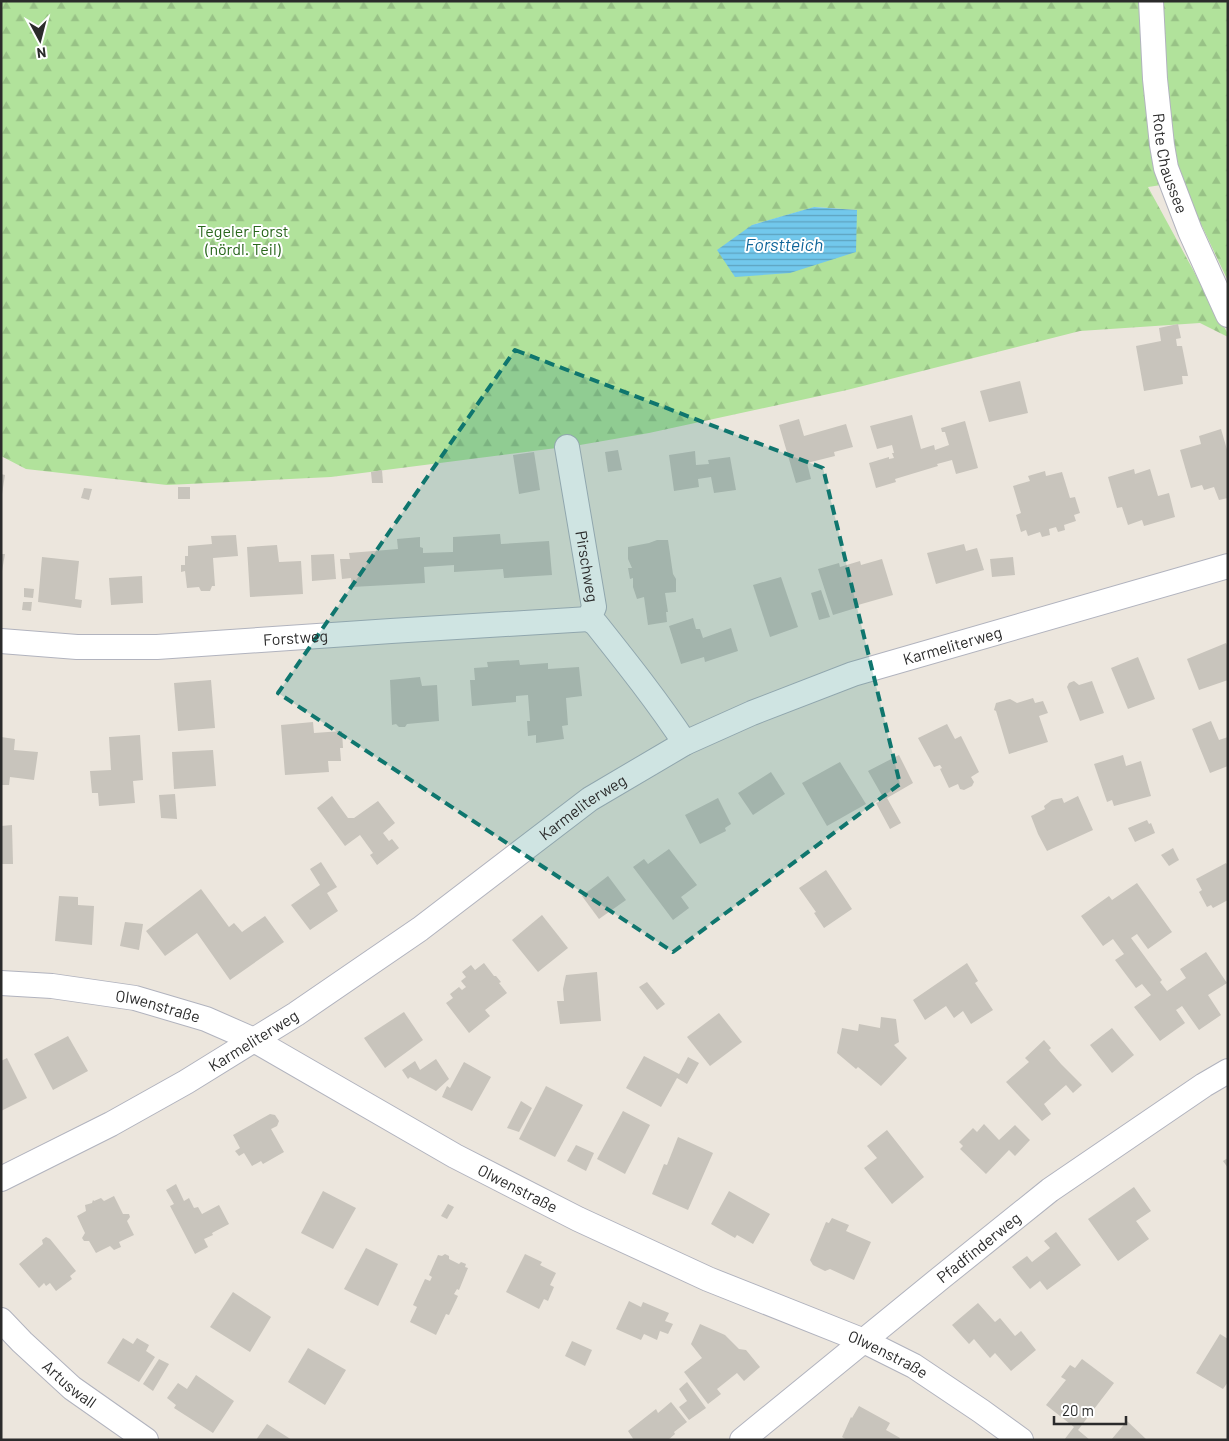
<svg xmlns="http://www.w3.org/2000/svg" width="1229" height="1441" viewBox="0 0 1229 1441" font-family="Barlow,sans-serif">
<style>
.forest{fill:url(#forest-firs);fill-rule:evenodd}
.water{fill:url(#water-rules)}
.building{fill:#c8c4bc}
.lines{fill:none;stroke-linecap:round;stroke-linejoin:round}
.minor-casing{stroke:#b1b3be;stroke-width:26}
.minor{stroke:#fff;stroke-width:24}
.marked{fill:#0f766e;fill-opacity:0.2;stroke:#0f766e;stroke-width:4;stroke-dasharray:10 6;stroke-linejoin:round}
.labels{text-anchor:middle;stroke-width:4;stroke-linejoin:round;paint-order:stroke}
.street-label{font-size:16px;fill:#2b2b2b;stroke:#fff}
.park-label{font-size:16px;fill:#29671c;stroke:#fff}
.water-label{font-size:18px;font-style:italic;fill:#10669a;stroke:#fff}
</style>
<defs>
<pattern id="forest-firs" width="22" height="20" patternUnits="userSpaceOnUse" patternTransform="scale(1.25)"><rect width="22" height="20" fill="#b1e29b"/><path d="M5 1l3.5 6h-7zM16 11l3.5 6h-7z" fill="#98c286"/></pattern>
<pattern id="water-rules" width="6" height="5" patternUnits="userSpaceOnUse" patternTransform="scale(1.25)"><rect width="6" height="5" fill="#72c8ec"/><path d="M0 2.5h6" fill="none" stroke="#5ea3bf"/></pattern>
</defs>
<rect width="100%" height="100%" fill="#ece6dd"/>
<path class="forest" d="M1,1H1228V281L1181,182L1148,187L1228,334V337L1200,323L1080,331L847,390L649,433L580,445L331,477L167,485L26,469L1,456ZM815,207L857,210L752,225Z"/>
<path class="water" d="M814,207L857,210L856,252L790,273L735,277L717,250L752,225Z"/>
<g class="building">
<path d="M1178,324L1181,338L1176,339L1177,346H1182L1188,376H1182L1183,384L1144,391L1136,346L1161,341L1159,328Z"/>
<path d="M1020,381L1028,413L989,422L980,391Z"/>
<path d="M912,415L921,449L934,445L935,450L949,445L945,432H942L941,428L965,421L978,468L956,474L952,460L937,464L938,466L895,479L896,482L876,488L869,463L889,457V459L894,458L892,453H894L892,445L877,449L870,426Z"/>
<path d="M799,419L804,436L846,424L853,447L834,452L835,456L807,463L811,479L796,483L779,425Z"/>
<path d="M1221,429L1228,453V498L1219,500L1214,487L1204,490L1202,485L1191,488L1180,450L1201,444L1199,436Z"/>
<path d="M618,450L622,470L608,472L605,452Z"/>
<path d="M695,451L696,465L709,464L708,460L730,457L736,490L714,493L711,477L698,479L699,487L674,491L669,455Z"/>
<path d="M534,452L540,490L519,494L513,455Z"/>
<path d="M1134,469L1135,474L1150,469L1158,496L1169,493L1175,517L1144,526L1142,520L1128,525L1122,507L1117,508L1108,477Z"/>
<path d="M382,470L383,483H372L371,472Z"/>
<path d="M1045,471L1046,476L1062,472L1070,498L1075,497L1080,513L1074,515L1076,521L1064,525L1065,530L1058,532L1056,527L1049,529L1050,535L1042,537L1040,532L1028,536L1026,530L1021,532L1016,515L1021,513L1013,486L1030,481L1028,476Z"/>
<path d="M1,474L5,475L2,494H1Z"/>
<rect x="178" y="487" width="12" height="12"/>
<path d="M84,488L92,489L89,500L81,498Z"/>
<path d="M500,534L501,544L549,541L552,575L504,578L503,569L454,572V565L424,567L425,583L352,587L351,578L342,579L340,559H350L349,553L398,549L397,539L420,537V547L423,548V553L453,552V537Z"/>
<path d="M236,535L238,556L213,558L215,586H212L210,591H201L199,587L187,588L185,571L181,572V565H185V556H188V546L212,544L211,536Z"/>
<path d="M657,540H668L673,574L676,579V592L665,593L668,612H666L667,622L648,625L644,597L637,599L633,587V578L630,579L628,568H632L628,559V547L649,543Z"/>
<path d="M964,544L966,551L977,548L984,570L936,584L927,553Z"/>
<path d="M277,545L279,562L301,561L303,594L250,597L247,547Z"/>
<path d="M1,554H5L2,571H1Z"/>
<path d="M334,554L336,579L312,581L311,555Z"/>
<path d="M42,557L79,561L75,599L82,600L81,608L38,602Z"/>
<path d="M1013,557L1015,575L992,577L990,559Z"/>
<path d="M882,559L893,595L858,605L859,607L833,615L818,569L839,563L840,567L860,561L861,565Z"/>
<path d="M142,576L143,603L111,605L109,578Z"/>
<path d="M781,577L798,627L770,637L753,585Z"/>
<path d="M24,588L34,589L33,598L24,597Z"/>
<path d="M821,590L830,617L819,620L811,593Z"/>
<path d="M23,602H32L31,611L22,610Z"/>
<path d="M693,618L696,629H700L703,638L731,628L738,651L705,662L704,657L681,664L669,626Z"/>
<path d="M1226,643L1228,647V680L1199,690L1187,659Z"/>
<path d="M1138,657L1155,699L1128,709L1111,668Z"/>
<path d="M519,660L520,665L548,663V669L579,667L582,696L566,698L568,725L562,726L564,739L536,743V735L528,736L527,721H530L528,695L516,696V702L472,706L470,680H475L474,668L488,667L487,662Z"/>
<path d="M420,677L422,686L437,685L439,721L407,724L405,727H399L396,724L392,725L390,680Z"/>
<path d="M211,680L215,728L178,731L174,683Z"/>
<path d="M1074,681L1079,685L1092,681L1104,713L1080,721L1067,687L1069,683Z"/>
<path d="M1033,698L1035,703L1043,701L1048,713L1039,716L1048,742L1009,754L996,711L994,710L996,703L1010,699L1017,703Z"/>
<path d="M1211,721L1219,740L1228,737V766L1210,773L1192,729Z"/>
<path d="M313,722L314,733L342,731L343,748H340L341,761H328L329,772L285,775L281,725Z"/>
<path d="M947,724L955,739L961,736L979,772L971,777L974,782L972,786L964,790L960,789L958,784L949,788L940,769L942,768L940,765L934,767L918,738Z"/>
<path d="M140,735L143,780L133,781L135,803L99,806L98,793H92L90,771L111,770L109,737Z"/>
<path d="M1,737L15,739L14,750L38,752L34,780L10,777L9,785H1Z"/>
<path d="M213,750L216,786L174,789L172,752Z"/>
<path d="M899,755L913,783L887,798L901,823L890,829L876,803L884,799L868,771Z"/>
<path d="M1123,755L1126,766L1141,761L1151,796L1114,806L1112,800L1107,802L1094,764Z"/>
<path d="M840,762L866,804L827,826L802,783Z"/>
<path d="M771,772L785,794L753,815L738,793Z"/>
<path d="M175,794L177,819L161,818L159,795Z"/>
<path d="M332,796L348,818H354L378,801L395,823L383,833L389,841L392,839L399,848L377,865L370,855L373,853L360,835L345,846L317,808Z"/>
<path d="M1078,796L1093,830L1047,851L1038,834L1031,816L1045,809L1044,806L1052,800L1062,798L1064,803Z"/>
<path d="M718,798L731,824L725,828L726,831L700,844L685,815Z"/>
<path d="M1147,820L1149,824L1151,823L1155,833L1135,842L1128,828Z"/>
<path d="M12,825L13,864H1V826Z"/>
<path d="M1173,848L1179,860L1169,866L1161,855Z"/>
<path d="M669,849L697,885L681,897L689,908L673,920L633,867L644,859L648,864Z"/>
<path d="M321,862L337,887L327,893L338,911L310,930L291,905L320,885L310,869Z"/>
<path d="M1226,863L1228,866V900L1213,908L1211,905L1207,907L1199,892L1202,890L1196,879Z"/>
<path d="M826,870L852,909L824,928L814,913L816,912L799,888Z"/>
<path d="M608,876L626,900L599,919L582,896Z"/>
<path d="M1137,883L1172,932L1148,949L1137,934L1131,938L1162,980L1160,982L1167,991L1186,978L1180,969L1206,952L1227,983L1208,995L1221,1015L1199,1030L1182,1006L1176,1010L1185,1023L1160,1041L1134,1007L1151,995L1142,984L1136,988L1115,960L1124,954L1113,939L1103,946L1081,916L1109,896L1112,900Z"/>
<path d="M201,889L229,927L234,923L242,932L265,916L284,942L230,980L197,933L165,956L146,931Z"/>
<path d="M59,896L78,897V905L94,906L92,945L55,941Z"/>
<path d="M542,915L568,948L538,972L512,940Z"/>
<path d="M125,922L143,924L139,950L120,946Z"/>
<path d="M484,963L494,976H496L501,982L499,983L507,993L485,1010L490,1016L469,1033L446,1003L453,998L450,994L459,987L462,990L466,987L461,981L466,977L462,972L471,965L475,970Z"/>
<path d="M967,963L978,981L975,983L993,1010L971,1024L963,1011L954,1018L946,1006L925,1020L913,1000Z"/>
<path d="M597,972L601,1021L560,1024L557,1001H564L563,989L566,975Z"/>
<path d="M647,982L665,1004L657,1010L639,987Z"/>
<path d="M404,1012L423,1040L385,1068L364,1038Z"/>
<path d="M719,1013L742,1042L710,1066L687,1037Z"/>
<path d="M881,1017L896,1019L899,1042L894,1045L907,1058L881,1086L858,1067L856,1069L837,1053L842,1028L858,1031L859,1024L880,1028Z"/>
<path d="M1112,1028L1134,1055L1112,1073L1090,1045Z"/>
<path d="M68,1036L88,1071L53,1090L34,1054Z"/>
<path d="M1044,1040L1051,1048L1049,1050L1061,1064L1082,1085L1073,1093L1066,1085L1044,1104L1051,1114L1042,1121L1006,1082L1029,1062L1025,1058Z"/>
<path d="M644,1056L679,1074L688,1057L699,1063L687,1084L677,1078L661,1107L626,1088Z"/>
<path d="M7,1058L27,1098L1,1111V1061Z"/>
<path d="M436,1059L449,1079L436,1091L410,1077L408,1079L402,1070L415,1061L420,1070Z"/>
<path d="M464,1062L491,1077L472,1111L442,1097L447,1086L450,1088Z"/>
<path d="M546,1086L583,1105L555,1157L519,1139Z"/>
<path d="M521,1101L532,1108L519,1132L507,1128Z"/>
<path d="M623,1111L650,1125L625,1174L597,1159Z"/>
<path d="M270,1114L275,1115L279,1121L277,1126L271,1129L284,1152L263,1164L261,1161L252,1166L244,1153L239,1156L235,1151L240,1148L233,1135Z"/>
<path d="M984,1124L999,1140L1015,1125L1030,1140L1015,1156L1009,1150L986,1174L960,1149L963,1146L959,1142L973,1128L977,1132Z"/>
<path d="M887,1130L924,1177L892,1204L864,1168L877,1158L867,1146Z"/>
<path d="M678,1137L713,1153L688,1210L652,1194L664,1164L667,1165Z"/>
<path d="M576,1145L594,1153L586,1171L567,1161Z"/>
<path d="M1228,1158V1168L1223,1161Z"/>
<path d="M176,1184L184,1201L189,1198L194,1208L198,1207L202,1214L219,1205L229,1224L212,1233L213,1235L204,1239L208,1247L195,1254L170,1206L174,1204L166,1190Z"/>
<path d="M1134,1187L1151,1211L1136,1221L1149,1239L1118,1261L1088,1219Z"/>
<path d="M323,1191L356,1208L333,1249L301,1233Z"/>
<path d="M729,1191L770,1214L753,1244L737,1235L735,1238L711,1224Z"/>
<path d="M114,1196L123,1214H129L130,1217L127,1221L134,1235L119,1242L121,1247L114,1250L110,1246L96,1253L89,1241H84L82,1238L85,1233L77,1216L86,1211L85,1205L92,1203L93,1200L94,1201L101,1198L104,1201Z"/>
<path d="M448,1204L454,1207L447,1219L441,1216Z"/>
<path d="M832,1218L849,1225L846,1231L871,1242L854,1280L830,1269L825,1271L813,1265L810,1260L826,1222L829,1223Z"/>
<path d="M1056,1232L1081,1265L1047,1290L1040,1281L1030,1289L1012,1267L1027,1256L1032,1262L1050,1248L1044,1241Z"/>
<path d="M46,1237L50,1239L76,1271L70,1276L72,1279L56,1291L50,1283L46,1286L44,1283L39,1288L19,1264L43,1244L42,1240Z"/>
<path d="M366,1248L398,1264L378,1306L344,1289Z"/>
<path d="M445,1254L449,1256V1259L459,1264L461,1262L466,1264L465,1267L468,1268L459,1290L457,1289L454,1294L458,1296L449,1315L446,1314L436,1335L410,1322L417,1307L413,1305L425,1279L430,1281L432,1277L429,1275L438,1255L442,1256Z"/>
<path d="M525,1254L542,1262L540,1265L556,1273L550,1285L554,1287L548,1301L544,1299L539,1309L506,1292Z"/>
<path d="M233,1292L271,1317L250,1352L210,1327Z"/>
<path d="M629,1301L641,1307L643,1302L669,1313L665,1321L673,1324L668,1334L660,1331L657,1340L644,1334L641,1340L616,1329Z"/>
<path d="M978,1303L995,1322L1000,1318L1015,1336L1021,1331L1036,1350L1011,1371L995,1353L990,1358L974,1339L969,1344L952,1325Z"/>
<path d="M700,1324L725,1335L739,1349L746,1350L760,1367L744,1381L737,1373L717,1389L721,1394L708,1404L684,1372L702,1358L691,1344Z"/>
<path d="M1220,1334L1228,1339V1382L1223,1389L1196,1373Z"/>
<path d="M123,1338L133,1344L137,1338L149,1345L146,1351L155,1357L139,1382L107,1363Z"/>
<path d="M572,1341L592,1350L585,1366L565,1356Z"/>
<path d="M308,1348L346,1370L325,1405L288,1382Z"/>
<path d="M159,1359L169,1364L153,1391L143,1384Z"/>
<path d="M1082,1359L1114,1383L1078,1430L1090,1440H1064L1074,1427L1046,1405L1066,1380L1061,1377L1070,1365L1075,1368Z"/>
<path d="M196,1375L234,1401L213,1433L174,1408L176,1405L167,1398L178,1383L187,1389Z"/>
<path d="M687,1382L706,1408L689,1420L679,1407L687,1401L679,1389Z"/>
<path d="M671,1402L687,1422L674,1432L675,1434L668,1440H634L628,1431L656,1409L658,1413Z"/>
<path d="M859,1406L890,1423L886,1430L900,1438L899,1440H847L842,1437L851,1417L852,1418Z"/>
<path d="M1127,1421L1147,1440H1111Z"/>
<path d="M267,1424L292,1440H256Z"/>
</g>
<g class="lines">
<g class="minor-casing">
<g id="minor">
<path id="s1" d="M1151,1L1155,79L1162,145L1166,168L1190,231L1228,315"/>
<path id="s2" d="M567,447L594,607L589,619"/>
<path d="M589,619L596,624C627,663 658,702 685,743"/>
<path id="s3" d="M1,641L77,647H157L391,631L589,619"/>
<path id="s4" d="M1,983L52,986L135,998L206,1019L254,1040L455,1156L578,1219L708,1279L864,1341L914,1366L981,1411L1021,1440"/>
<path id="s5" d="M1,1179L111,1124L186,1082L296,1014L420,929L590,799L685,743L752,713L853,674L1228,566"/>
<path id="s6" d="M1,1320L22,1342L72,1388L146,1440"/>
<path id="s7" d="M742,1440L943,1276L1050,1190L1204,1085L1228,1071"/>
</g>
</g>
<use href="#minor" class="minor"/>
</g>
<path class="marked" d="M515,350L823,468L900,784L673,952L278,693Z"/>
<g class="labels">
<g class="street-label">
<text dy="6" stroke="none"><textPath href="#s1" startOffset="164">Rote Chaussee</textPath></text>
<text dy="6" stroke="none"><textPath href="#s2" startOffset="121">Pirschweg</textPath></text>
<text dy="6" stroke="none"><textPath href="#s3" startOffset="295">Forstweg</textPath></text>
<text dy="6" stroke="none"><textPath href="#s5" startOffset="1098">Karmeliterweg</textPath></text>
<text dy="6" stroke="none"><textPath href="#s5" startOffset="692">Karmeliterweg</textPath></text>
<text dy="6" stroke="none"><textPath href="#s4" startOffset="159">Olwenstraße</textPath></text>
<text dy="6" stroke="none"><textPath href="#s5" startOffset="288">Karmeliterweg</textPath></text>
<text dy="6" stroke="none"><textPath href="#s4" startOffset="564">Olwenstraße</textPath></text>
<text dy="6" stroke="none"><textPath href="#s7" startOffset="305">Pfadfinderweg</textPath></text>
<text dy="6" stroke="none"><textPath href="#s4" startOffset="970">Olwenstraße</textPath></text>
<text dy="6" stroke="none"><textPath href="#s6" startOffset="94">Artuswall</textPath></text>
</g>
<g class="park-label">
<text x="243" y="237">Tegeler Forst<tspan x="243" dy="18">(nördl. Teil)</tspan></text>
</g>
<g class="water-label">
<text x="784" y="251">Forstteich</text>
</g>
</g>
<rect width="1229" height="1441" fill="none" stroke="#2b2b2b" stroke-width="5"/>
<g transform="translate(40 40) rotate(173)" stroke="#ffffff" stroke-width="4" paint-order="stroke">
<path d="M0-4L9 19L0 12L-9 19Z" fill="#2b2b2b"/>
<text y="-8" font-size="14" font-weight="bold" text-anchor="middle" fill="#2b2b2b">N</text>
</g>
<path d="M1054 1416v8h72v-8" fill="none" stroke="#2b2b2b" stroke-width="2.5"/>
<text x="1062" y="1416" font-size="15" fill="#2b2b2b" stroke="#ffffff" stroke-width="4" paint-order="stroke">20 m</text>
</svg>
